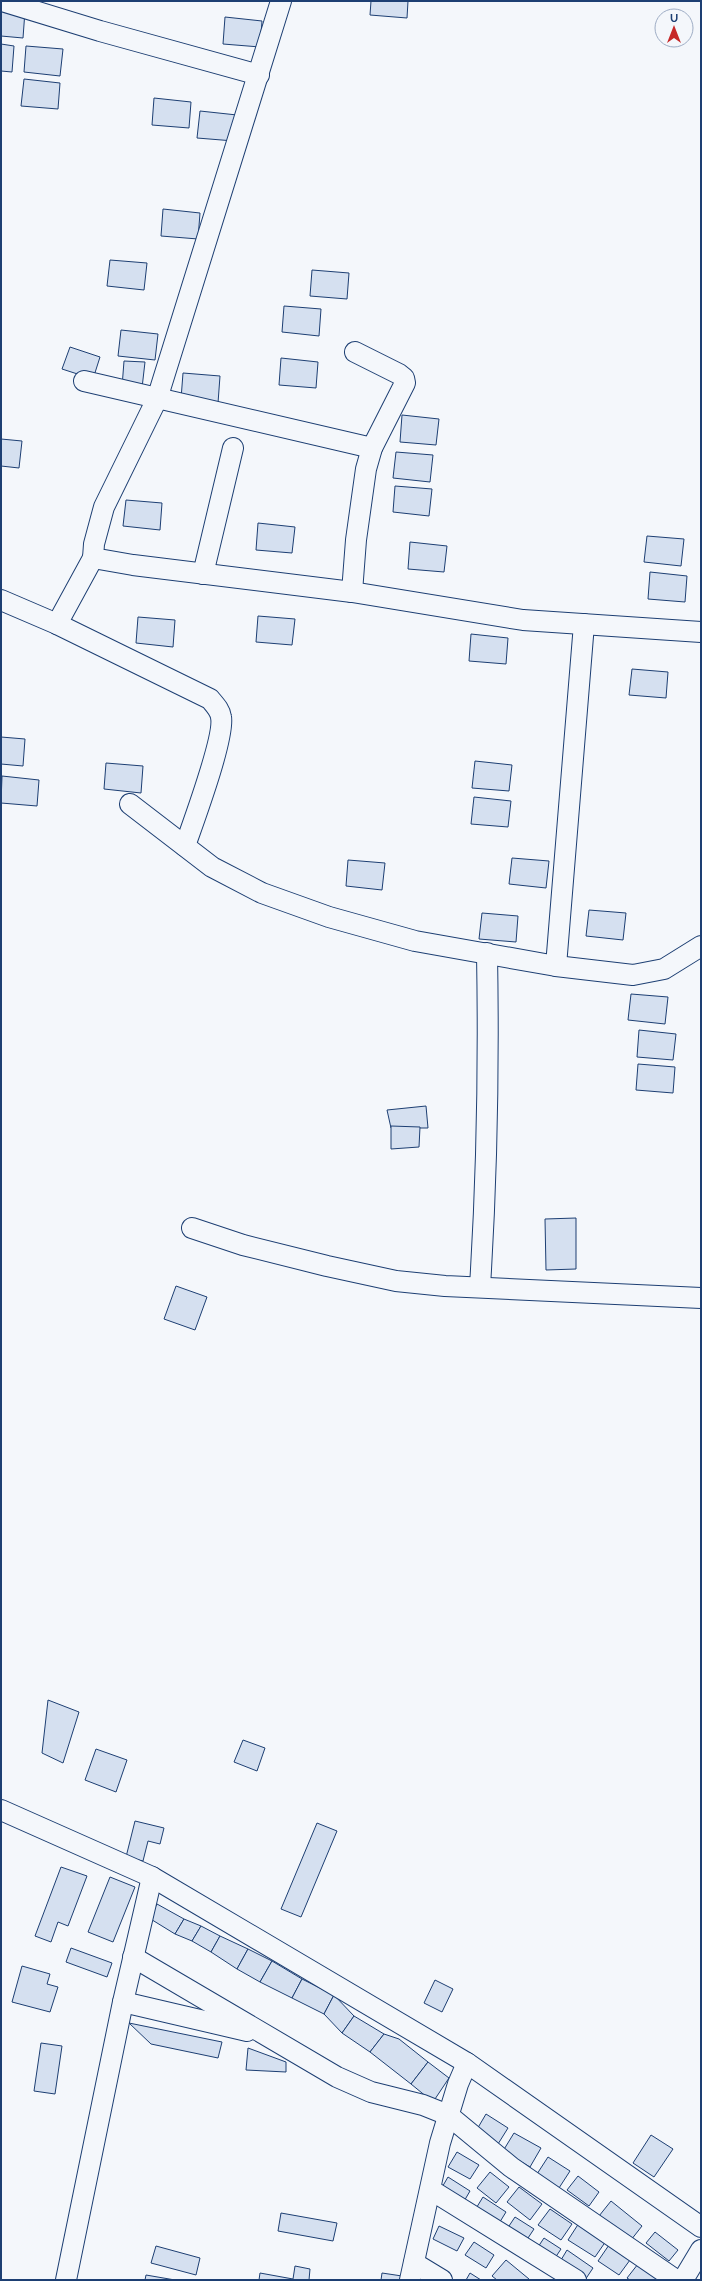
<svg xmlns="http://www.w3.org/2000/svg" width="702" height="2281" viewBox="0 0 702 2281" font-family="Raleway,sans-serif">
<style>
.building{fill:#d5e0f0;stroke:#1d3f73}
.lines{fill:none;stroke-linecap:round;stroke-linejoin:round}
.minor-casing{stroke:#1d3f73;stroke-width:22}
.minor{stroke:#f4f7fb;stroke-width:20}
</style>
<rect width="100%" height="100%" fill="#f4f7fb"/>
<g class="building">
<path d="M371,1H408L407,18L370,15Z"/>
<path d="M1,9L25,11L23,38L1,36Z"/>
<path d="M225,17L262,21L260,47L223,44Z"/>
<path d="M1,44L14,46L12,72L1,71Z"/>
<path d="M26,46L63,49L60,76L24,72Z"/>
<path d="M24,79L60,83L58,109L21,106Z"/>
<path d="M154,98L191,102L189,128L152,125Z"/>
<path d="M200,111L237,115L234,141L197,138Z"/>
<path d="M163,209L200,213L198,239L161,236Z"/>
<path d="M110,260L147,263L144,290L107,286Z"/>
<path d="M312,270L349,273L347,299L310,296Z"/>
<path d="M284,306L321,309L319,336L282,332Z"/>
<path d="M121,330L158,334L155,360L118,356Z"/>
<path d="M70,347L100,357L93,379L62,369Z"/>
<path d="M281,358L318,362L316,388L279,385Z"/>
<path d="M124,361L145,362L142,388L122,387Z"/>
<path d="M183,373L220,376L218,403L181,399Z"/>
<path d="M402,415L439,419L436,445L400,442Z"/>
<path d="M1,439L22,441L19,468L1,466Z"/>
<path d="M396,452L433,455L430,482L393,478Z"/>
<path d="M395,486L432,489L429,516L393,512Z"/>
<path d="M126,500L162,503L160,530L123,526Z"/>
<path d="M258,523L295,527L292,553L256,550Z"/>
<path d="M647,536L684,539L681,566L644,562Z"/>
<path d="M410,542L447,546L444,572L408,569Z"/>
<path d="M650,572L687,576L685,602L648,599Z"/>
<path d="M258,616L295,619L292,645L256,642Z"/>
<path d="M138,617L175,620L173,647L136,643Z"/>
<path d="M471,634L508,638L506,664L469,661Z"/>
<path d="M632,669L668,672L666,698L629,695Z"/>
<path d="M1,737L25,739L23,766L1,764Z"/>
<path d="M475,761L512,765L509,791L472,788Z"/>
<path d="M106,763L143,766L141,793L104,789Z"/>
<path d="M2,776L39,780L37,806L1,803Z"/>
<path d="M474,797L511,801L508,827L471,824Z"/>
<path d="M512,858L549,861L546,888L509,884Z"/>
<path d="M348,860L385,863L382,890L346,886Z"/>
<path d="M589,910L626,913L623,940L586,936Z"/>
<path d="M482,913L518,916L516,942L479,939Z"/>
<path d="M631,994L668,997L665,1024L628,1020Z"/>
<path d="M639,1030L676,1034L673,1060L637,1057Z"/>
<path d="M638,1064L675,1067L673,1093L636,1090Z"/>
<path d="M426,1106L428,1128H391L387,1110Z"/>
<path d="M391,1126L420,1127L419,1147L391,1149Z"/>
<path d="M576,1218V1269L546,1270L545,1219Z"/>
<path d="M176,1286L207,1297L195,1330L164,1319Z"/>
<path d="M48,1700L79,1712L63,1763L42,1753Z"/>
<path d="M243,1740L265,1748L257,1771L234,1762Z"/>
<path d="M96,1749L127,1760L116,1792L85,1780Z"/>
<path d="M135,1821L164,1828L160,1844L148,1841L143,1861L126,1857Z"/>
<path d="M317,1823L337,1831L301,1917L281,1909Z"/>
<path d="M61,1867L87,1876L68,1926L58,1922L51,1942L35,1936Z"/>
<path d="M110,1877L135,1887L113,1942L88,1932Z"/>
<path d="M157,1904L184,1919L175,1934L149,1918Z"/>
<path d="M184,1919L201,1926L192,1941L175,1934Z"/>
<path d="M201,1926L220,1936L211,1952L192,1941Z"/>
<path d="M220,1936L248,1949L237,1969L211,1952Z"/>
<path d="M71,1948L112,1963L107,1977L66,1962Z"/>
<path d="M248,1949L272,1961L260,1982L237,1969Z"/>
<path d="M272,1961L302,1979L292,1998L260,1982Z"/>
<path d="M22,1966L50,1974L47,1984L58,1987L50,2012L12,2002Z"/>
<path d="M302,1979L334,1995L324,2014L292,1998Z"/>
<path d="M435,1980L453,1989L442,2012L424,2003Z"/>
<path d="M334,1995L354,2016L342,2033L324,2014Z"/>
<path d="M354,2016L384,2034L370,2052L342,2033Z"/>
<path d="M129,2023L222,2042L218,2058L151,2044Z"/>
<path d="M384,2034L399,2039L428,2062L411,2084L370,2052Z"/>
<path d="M41,2043L62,2046L55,2094L34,2091Z"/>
<path d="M248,2048L286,2062V2072L246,2070Z"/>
<path d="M428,2062L449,2078L433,2102L411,2084Z"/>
<path d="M486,2114L508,2128L498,2144L476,2131Z"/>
<path d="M514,2133L541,2148L530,2167L503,2151Z"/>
<path d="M651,2135L673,2149L654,2177L633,2163Z"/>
<path d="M457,2152L479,2165L470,2179L448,2167Z"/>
<path d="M548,2157L570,2171L559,2188L537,2174Z"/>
<path d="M490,2172L509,2187L496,2203L477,2188Z"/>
<path d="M578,2176L599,2192L589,2206L567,2190Z"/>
<path d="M448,2177L470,2191L463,2203L441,2189Z"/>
<path d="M519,2187L542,2204L530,2220L507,2202Z"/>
<path d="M483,2197L506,2212L498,2225L475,2210Z"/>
<path d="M611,2201L642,2226L631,2240L599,2216Z"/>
<path d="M550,2209L572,2224L561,2240L538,2225Z"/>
<path d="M281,2213L337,2223L333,2241L278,2231Z"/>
<path d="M515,2217L534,2229L524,2244L505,2232Z"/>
<path d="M579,2223L606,2241L595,2257L568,2240Z"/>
<path d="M439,2226L464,2238L457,2251L433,2239Z"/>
<path d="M655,2232L678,2250L669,2261L646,2243Z"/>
<path d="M544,2238L561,2249L553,2261L536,2250Z"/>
<path d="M474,2242L494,2255L486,2268L465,2255Z"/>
<path d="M609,2245L630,2260L619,2275L598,2261Z"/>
<path d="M156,2246L200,2258L196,2275L151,2263Z"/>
<path d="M567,2250L593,2268L585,2280L558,2265Z"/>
<path d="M506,2260L529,2279L528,2280H497L492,2276Z"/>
<path d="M638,2264L657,2279L656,2280H630L627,2278Z"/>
<path d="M295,2266L310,2269L309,2280H259L260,2273L293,2279Z"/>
<path d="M382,2273L402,2276L401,2280H381Z"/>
<path d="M470,2273L481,2280H466Z"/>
<path d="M146,2275L175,2280H145Z"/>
</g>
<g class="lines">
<g class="minor-casing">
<g id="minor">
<path d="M2,1L100,31L259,75"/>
<path d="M281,1L157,399L104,507L94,544L93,558L133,565L352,592L523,620L701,632"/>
<path d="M84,381L372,448"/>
<path d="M203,574L233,448"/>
<path d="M352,592L356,540L366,469L372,448L405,383L404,378L399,374L355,352"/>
<path d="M1,600L57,624L210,699C215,705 220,710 221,717C225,737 193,823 185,846"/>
<path d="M57,624L93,558"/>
<path d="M130,804L212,867L262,893L329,917L415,941L556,966L633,975L664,969L701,946"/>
<path d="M556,966L584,624"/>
<path d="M192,1228L243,1245L327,1266L396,1281L445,1286L701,1298"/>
<path d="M480,1286C487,1175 489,1065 487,953"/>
<path d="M1,1810L152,1877L467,2063L701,2227"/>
<path d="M133,1957L337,2077L371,2092L423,2105L448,2115L511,2167L676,2280"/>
<path d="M123,2002L247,2031"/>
<path d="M431,2190L576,2280"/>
<path d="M414,2263L442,2280"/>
<path d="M66,2280L123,2002L152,1877"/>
<path d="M410,2280L440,2143L458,2084L467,2063"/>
<path d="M683,2280L701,2250"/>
</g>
</g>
<use href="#minor" class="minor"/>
</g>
<rect width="702" height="2281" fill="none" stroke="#1d3f73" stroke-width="4"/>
<g transform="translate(674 28)"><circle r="19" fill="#f4f7fb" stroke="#9eadc5"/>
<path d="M0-3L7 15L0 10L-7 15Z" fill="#c62828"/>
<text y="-6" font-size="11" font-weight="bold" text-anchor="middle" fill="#1d3f73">U</text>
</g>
</svg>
